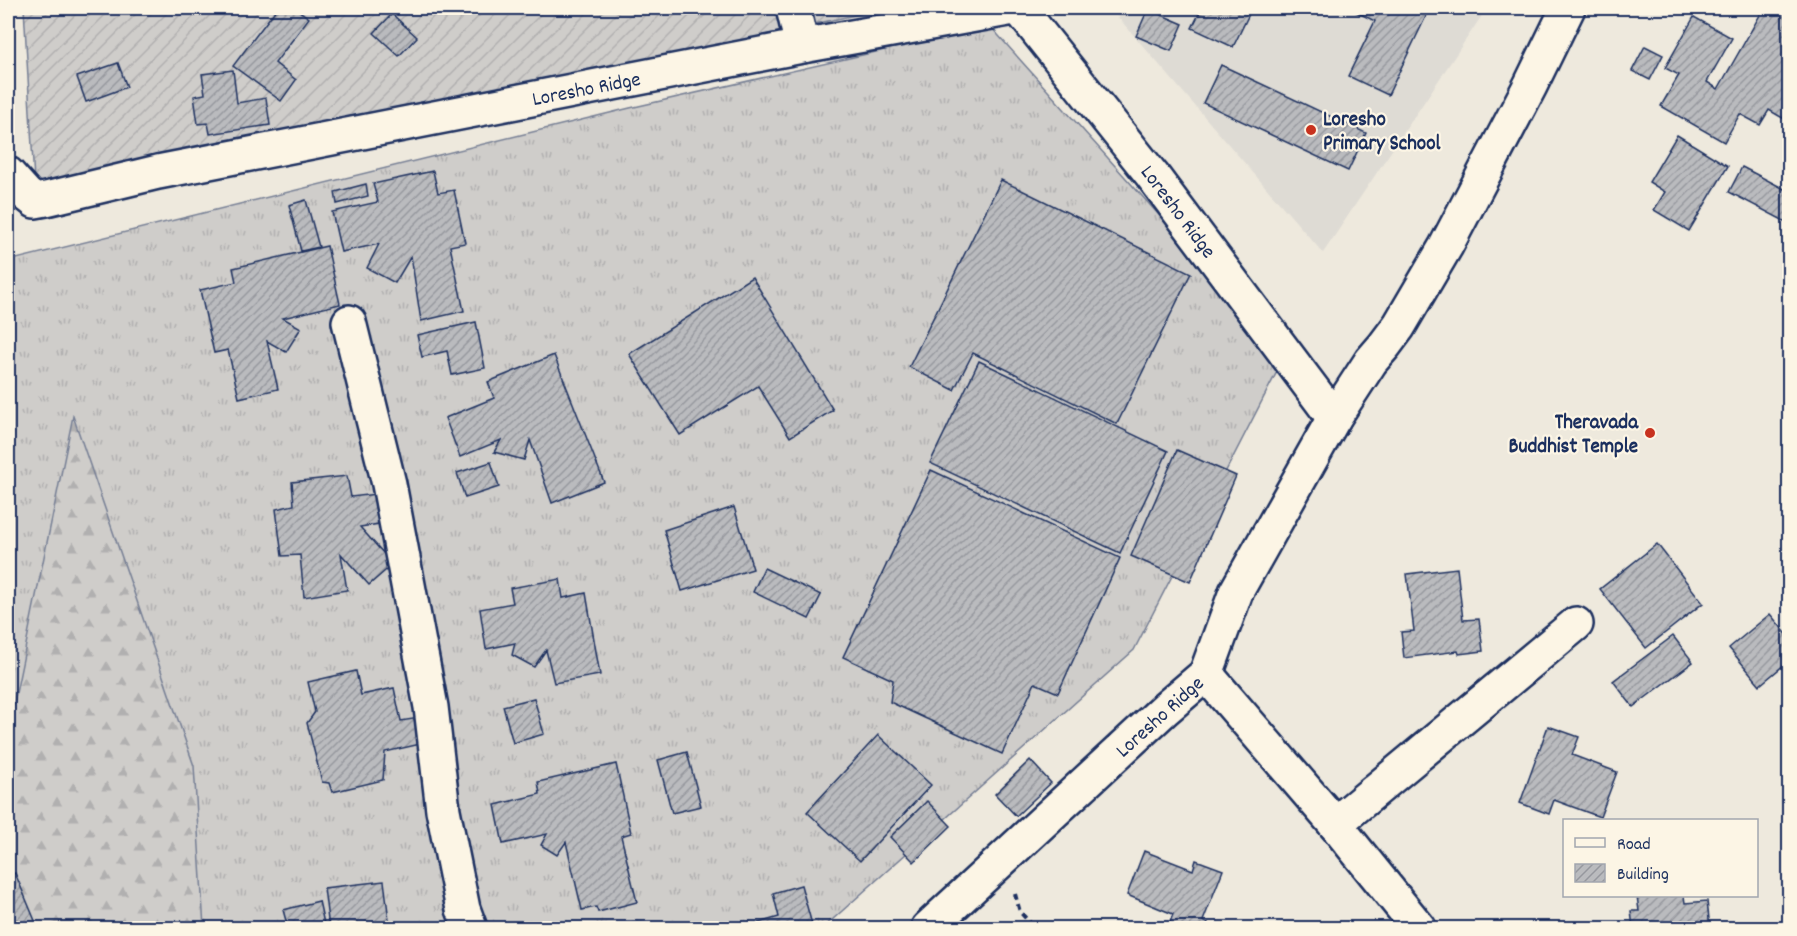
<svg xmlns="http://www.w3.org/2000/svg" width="1797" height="936" viewBox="0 0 1797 936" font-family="Dekko,sans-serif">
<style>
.built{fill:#dedbd4}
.grass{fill:url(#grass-tufts);stroke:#757e94;stroke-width:1.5}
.forest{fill:url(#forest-firs);stroke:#757e94;stroke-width:1.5}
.garden{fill:url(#garden-furrows);stroke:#757e94;stroke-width:1.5}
.building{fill:url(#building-hatch);stroke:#1b2f5e;stroke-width:1.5}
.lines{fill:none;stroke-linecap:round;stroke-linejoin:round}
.street-casing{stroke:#1b2f5e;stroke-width:38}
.secondary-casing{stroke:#1b2f5e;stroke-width:38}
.path{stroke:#1b2f5e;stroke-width:4;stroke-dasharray:6 4.5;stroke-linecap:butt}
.street{stroke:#fcf5e5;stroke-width:33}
.secondary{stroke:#fcf5e5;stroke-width:33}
.poi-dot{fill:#c8321e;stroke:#fcf5e5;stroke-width:2}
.labels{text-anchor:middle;stroke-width:4.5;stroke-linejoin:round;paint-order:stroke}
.street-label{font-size:21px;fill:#1b2f5e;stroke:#fcf5e5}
.poi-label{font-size:21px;font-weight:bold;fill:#1b2f5e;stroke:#fcf5e5;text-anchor:start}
</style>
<defs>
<pattern id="grass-tufts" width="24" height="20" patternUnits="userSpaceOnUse" patternTransform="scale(1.5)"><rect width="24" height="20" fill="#cfcdca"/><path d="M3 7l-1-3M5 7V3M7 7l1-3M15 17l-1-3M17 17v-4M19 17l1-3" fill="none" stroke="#b1b0b0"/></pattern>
<pattern id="forest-firs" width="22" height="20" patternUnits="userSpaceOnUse" patternTransform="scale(1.5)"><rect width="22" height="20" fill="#cfcdca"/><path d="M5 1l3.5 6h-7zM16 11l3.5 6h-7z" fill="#b1b0b0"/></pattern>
<pattern id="garden-furrows" width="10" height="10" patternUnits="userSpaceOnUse" patternTransform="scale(1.5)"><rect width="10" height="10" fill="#cfcdca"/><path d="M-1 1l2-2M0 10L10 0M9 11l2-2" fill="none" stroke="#b1b0b0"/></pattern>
<pattern id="building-hatch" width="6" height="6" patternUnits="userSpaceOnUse" patternTransform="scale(1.5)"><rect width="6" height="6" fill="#babbbe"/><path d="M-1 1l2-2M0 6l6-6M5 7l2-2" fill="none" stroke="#96989e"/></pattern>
</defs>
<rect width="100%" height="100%" fill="#eee9dd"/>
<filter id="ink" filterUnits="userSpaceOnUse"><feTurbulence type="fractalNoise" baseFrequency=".0167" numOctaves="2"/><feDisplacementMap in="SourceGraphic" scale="12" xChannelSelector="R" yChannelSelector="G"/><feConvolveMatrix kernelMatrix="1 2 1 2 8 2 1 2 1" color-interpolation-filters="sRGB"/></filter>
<g filter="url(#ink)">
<path class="built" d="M1110,8H1487L1323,253Z"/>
<path class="grass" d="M990,26L1285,356L1134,650L823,928H8V261L630,108Z"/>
<path class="forest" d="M73,416L194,766L204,928H8V732Z"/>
<path class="garden" d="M24,8H886L35,198Z"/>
<g class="building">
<path d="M277,8H295L309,18L275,63L296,80L281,101L233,66Z"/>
<path d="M1202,8H1252L1233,47L1192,28Z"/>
<path d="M1348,8H1430L1388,95L1348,76L1375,21Z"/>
<path d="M1764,8H1790V115L1786,120L1769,110L1760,125L1740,114L1724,142L1661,106L1679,75L1665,68L1694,17L1732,38L1707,82L1718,89Z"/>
<path d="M1148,9L1183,24L1171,51L1136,36Z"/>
<path d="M392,14L417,37L399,56L374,33Z"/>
<path d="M1645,46L1663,55L1650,80L1632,71Z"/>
<path d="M118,63L127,87L86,102L77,77Z"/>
<path d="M1221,65L1366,133L1348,171L1203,103Z"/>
<path d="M233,70L237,103L266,98L270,125L210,134L208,123L198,124L194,96L205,94L202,74Z"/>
<path d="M1677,135L1728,166L1689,231L1654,210L1665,192L1649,182Z"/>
<path d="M1742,167L1790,192V224L1729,192Z"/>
<path d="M433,171L438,193L454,190L465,243L450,246L464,311L421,321L411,256L395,283L367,268L379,244L341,252L332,212L378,202L373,184Z"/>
<path d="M1001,180L1191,273L1117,424L973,353L954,390L909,367Z"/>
<path d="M366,184L368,196L337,204L335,192Z"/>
<path d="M306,200L319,247L301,251L289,205Z"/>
<path d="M327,246L340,304L283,318L301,328L286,352L267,341L278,389L239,398L228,350L214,353L200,290L236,282L233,268Z"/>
<path d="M752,277L833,410L790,437L758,386L680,435L629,354Z"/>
<path d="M476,322L485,368L452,375L447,351L422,357L417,335Z"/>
<path d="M554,355L604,482L552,503L530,440L524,460L494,452L501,440L460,457L445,418L494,398L488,382Z"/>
<path d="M979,361L1168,451L1120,553L930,463Z"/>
<path d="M1177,450L1236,476L1190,582L1131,556Z"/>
<path d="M491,462L499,487L465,498L457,473Z"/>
<path d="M931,470L1120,558L1058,693L1035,683L1002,754L890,702L893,680L843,657Z"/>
<path d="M347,476L351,497L376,494L379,524L360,527L393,564L369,585L341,554L347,590L304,597L300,555L282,556L276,509L294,505L292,482Z"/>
<path d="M734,507L753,569L682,591L664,530Z"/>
<path d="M1657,544L1703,603L1646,648L1600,589Z"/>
<path d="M764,568L821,595L809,619L753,592Z"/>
<path d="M1457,568L1463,620L1479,619L1483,651L1459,654L1458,651L1404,658L1401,632L1414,631L1407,574Z"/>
<path d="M560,579L563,598L586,593L600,675L554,683L546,650L534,667L512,655L515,643L486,649L480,609L513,603L510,588Z"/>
<path d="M1770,614L1790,638V660L1760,685L1729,648Z"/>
<path d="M1673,636L1693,662L1633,707L1613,681Z"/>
<path d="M356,671L361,695L394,688L401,721L419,718L425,743L385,752L383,780L332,792L329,783L322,782L307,723L315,712L308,682Z"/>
<path d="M534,698L544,734L513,743L503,706Z"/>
<path d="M1548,726L1579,737L1572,755L1617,772L1600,817L1554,800L1549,814L1520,803Z"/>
<path d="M878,735L931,785L860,861L807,812Z"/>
<path d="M687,752L701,806L672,813L658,760Z"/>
<path d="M1030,760L1051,783L1016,816L995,794Z"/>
<path d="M616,764L631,833L621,836L637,902L598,912L596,907L582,910L566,842L557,855L541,845L547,834L503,844L495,805L540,794L538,782Z"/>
<path d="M927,801L951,826L914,862L890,837Z"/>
<path d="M1144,851L1193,870L1196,860L1223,870L1203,921L1208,923L1206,928H1168L1173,914L1127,895Z"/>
<path d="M15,873L36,923L23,928H8V876Z"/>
<path d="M384,881L390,928H329L324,888Z"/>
<path d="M801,885L813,928H757L755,924L779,917L773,893Z"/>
<path d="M1637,896H1684L1685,903L1707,901L1710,928H1633L1631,911H1639Z"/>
<path d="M319,901L325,928H288L283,910Z"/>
</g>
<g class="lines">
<g class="street-casing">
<g id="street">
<path d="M793,8L802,46"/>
<path d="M1019,8L1152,175L1334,418"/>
<path d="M8,174L26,194L35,201L46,199L158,172L802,46L1014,8"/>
<path d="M349,322L389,484L431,707L443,810L463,909L470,928"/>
<path d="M1206,674L1335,824L1419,928"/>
<path d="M1335,824L1576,624"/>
</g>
</g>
<g class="secondary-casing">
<path id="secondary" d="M928,928L1165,709L1206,674L1236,592L1334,418L1371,361L1384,346L1399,326L1446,246L1530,86L1568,8"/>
</g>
<path class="path" d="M1015,894L1020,912L1035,928"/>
<use href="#street" class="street"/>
<use href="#secondary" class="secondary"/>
</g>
</g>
<g class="poi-dot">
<circle cx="1311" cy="130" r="6"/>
<circle cx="1650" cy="433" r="6"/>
</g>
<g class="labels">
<g class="street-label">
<text transform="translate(586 88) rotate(-11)" y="7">Loresho Ridge</text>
<text transform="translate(1179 211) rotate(53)" y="7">Loresho Ridge</text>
<text transform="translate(1159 716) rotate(-42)" y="7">Loresho Ridge</text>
</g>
<g class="poi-label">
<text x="1323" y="125">Loresho<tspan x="1323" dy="24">Primary School</tspan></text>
<text x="1638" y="428" text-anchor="end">Theravada<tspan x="1638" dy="24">Buddhist Temple</tspan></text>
</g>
</g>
<rect width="1797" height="936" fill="none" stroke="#fcf5e5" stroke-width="30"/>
<rect x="15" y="15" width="1767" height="906" fill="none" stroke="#1b2f5e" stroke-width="2" filter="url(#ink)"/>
<rect x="1563" y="819" width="195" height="78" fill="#fcf5e5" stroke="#a2a6af" stroke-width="1.5"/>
<rect x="1575" y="838" width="30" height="9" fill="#fcf5e5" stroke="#a2a6af" stroke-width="1.5"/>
<text x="1617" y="849" font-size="18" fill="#1b2f5e">Road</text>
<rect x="1575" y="864" width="30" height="18" fill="url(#building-hatch)" stroke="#a2a6af" stroke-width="1.5"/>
<text x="1617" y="879" font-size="18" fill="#1b2f5e">Building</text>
</svg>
